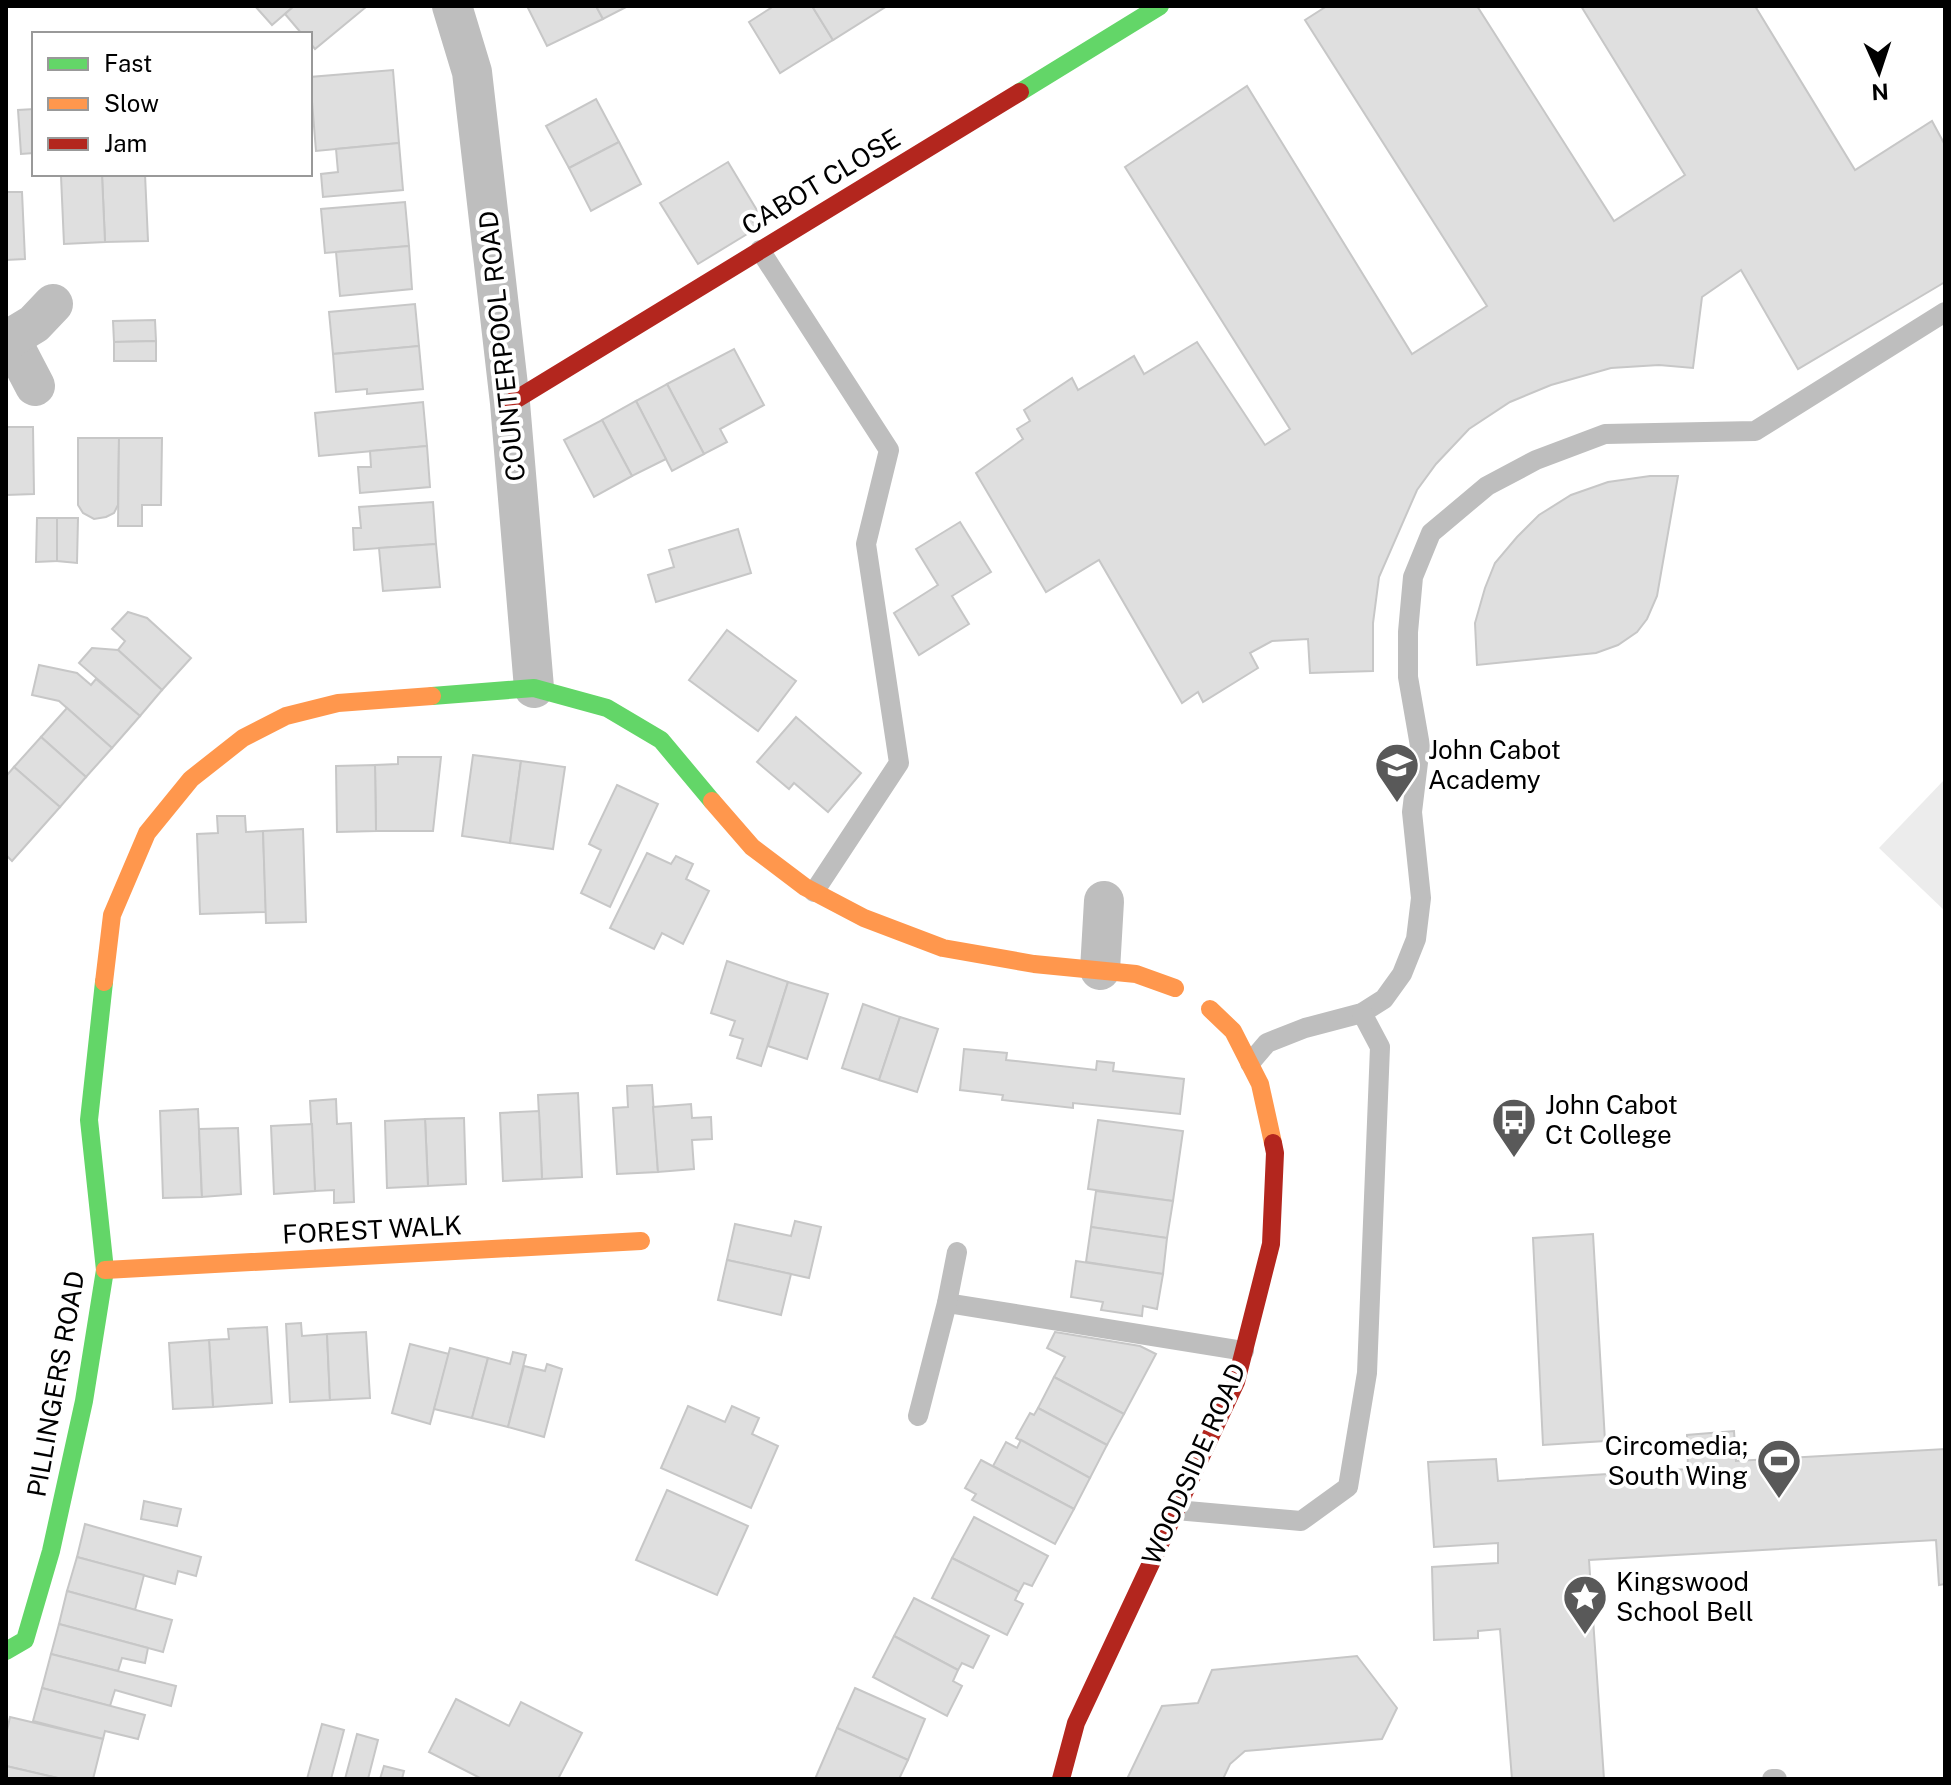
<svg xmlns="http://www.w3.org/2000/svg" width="1951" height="1785" viewBox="0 0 1951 1785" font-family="'Public Sans',sans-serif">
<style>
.green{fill:#ececec}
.building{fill:#dfdfdf;stroke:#c7c7c7;stroke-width:2}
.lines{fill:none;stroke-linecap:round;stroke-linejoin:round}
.lane{stroke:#bebebe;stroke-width:20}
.street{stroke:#bebebe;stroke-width:40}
.fast{stroke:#63d668;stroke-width:18}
.slow{stroke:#ff974d;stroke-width:18}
.jam{stroke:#b3261e;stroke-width:18}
.labels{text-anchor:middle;stroke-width:8;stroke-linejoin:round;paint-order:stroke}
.street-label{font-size:26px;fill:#000;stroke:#fff}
.poi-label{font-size:26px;fill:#000;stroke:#fff;text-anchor:start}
</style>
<rect width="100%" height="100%" fill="#fff"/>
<path class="green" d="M1945,779V911L1879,848Z"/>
<g class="building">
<path d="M255,6H294L272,25Z"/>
<path d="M294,6H365L366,7L315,49L310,43V34H302L285,14Z"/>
<path d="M527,6H596L603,19L547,46Z"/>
<path d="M596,6H628L603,19Z"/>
<path d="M774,6H812L833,40L780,73L749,22Z"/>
<path d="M812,6H887L833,40Z"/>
<path d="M1327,6H1477L1614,221L1685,175L1581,6H1755L1855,170L1932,121L1945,145V282L1798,369L1741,270L1702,297L1693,368L1659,365L1611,368L1551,385L1510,402L1469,429L1436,464L1417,490L1379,577L1373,623V671L1310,673L1308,639L1272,641L1250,653L1258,668L1203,702L1198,692L1182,703L1099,560L1046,592L976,473L1023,439L1017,429L1030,421L1024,410L1072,378L1078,390L1134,356L1144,374L1197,342L1265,445L1290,429L1125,167L1247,86L1412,354L1487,306L1305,20Z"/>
<path d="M393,70L399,143L316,151L310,77Z"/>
<path d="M596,99L619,142L569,168L546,126Z"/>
<path d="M34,109V153L21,154L18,110Z"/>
<path d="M619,142L641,184L591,211L569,168Z"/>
<path d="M399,143L403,190L323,197L321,174L338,172L336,149Z"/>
<path d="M728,162L758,212L750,217L757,228L698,264L660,203Z"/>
<path d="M145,174L148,241L105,242L102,175Z"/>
<path d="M102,175L105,242L64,244L61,176Z"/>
<path d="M6,192H22L25,259L6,260Z"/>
<path d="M405,202L409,246L325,253L321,209Z"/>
<path d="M409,246L412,289L340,296L336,252Z"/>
<path d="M415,304L419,346L333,354L329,312Z"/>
<path d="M155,320L156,341L114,342L113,321Z"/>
<path d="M156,341V361H114V342Z"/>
<path d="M419,346L423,389L367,394V389L336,392L333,354Z"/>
<path d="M734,349L764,405L720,429L727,442L704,454L667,384Z"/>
<path d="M667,384L704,454L672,471L636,401Z"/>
<path d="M636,401L666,459L632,476L602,420Z"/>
<path d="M423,402L427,446L319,456L315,413Z"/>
<path d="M602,420L632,476L594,497L564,440Z"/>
<path d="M6,427H33L34,494L6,495Z"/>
<path d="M78,438H119L118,505L114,513L106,517L94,519L83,513L78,505Z"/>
<path d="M119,438H162L161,505H142V526H118Z"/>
<path d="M427,446L430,487L360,493L358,467H371L370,451Z"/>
<path d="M1650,476H1678L1657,596L1647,619L1637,632L1618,645L1596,653L1477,665L1475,623L1485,588L1495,563L1517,537L1539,515L1571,495L1608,482Z"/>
<path d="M433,502L436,544L354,550L353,528H361L359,507Z"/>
<path d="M37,518H57V561L36,562Z"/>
<path d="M57,518H78L77,563L57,561Z"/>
<path d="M960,522L991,572L952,596L969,624L919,655L894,613L938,585L916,549Z"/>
<path d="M738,529L751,573L656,602L648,575L674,567L669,550Z"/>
<path d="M436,544L440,587L383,591L379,548Z"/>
<path d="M128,612L147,618L191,658L162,690L118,650L125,641L112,629Z"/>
<path d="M727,630L796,681L758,731L689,680Z"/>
<path d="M92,648L118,650L162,690L140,716L79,663Z"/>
<path d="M39,665L77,673L91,685L96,679L140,716L112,748L59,701L32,695Z"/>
<path d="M67,708L112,748L86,777L41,737Z"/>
<path d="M796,717L861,773L828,812L794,783L789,789L757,762Z"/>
<path d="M41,737L86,777L60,807L14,767Z"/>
<path d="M473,755L521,761L510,843L462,836Z"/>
<path d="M398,757H441L433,831H376L375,765L398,764Z"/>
<path d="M521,761L565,767L553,849L510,843Z"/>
<path d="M375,765L376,831L337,832L336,766Z"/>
<path d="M14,767L60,807L12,861L6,855V772L8,774Z"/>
<path d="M617,785L658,804L610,907L581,893L601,850L589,844Z"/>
<path d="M217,816H245L246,832L263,831L266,912L200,914L197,834L218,833Z"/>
<path d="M303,829L306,922L266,923L263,831Z"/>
<path d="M647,853L671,864L676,856L693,864L686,879L709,891L683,944L662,933L654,949L610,928Z"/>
<path d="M727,961L788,982L761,1066L737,1058L743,1039L730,1035L735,1021L711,1013Z"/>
<path d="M788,982L828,994L807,1059L768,1046Z"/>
<path d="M863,1004L900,1017L879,1080L842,1068Z"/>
<path d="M900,1017L938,1029L917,1092L879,1080Z"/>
<path d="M964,1049L1007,1053L1006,1060L1096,1070L1097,1061L1114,1063L1113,1071L1184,1079L1180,1114L1073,1103V1108L1002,1100L1003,1095L960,1090Z"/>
<path d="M652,1085L658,1172L617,1174L613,1108L628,1107L627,1086Z"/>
<path d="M578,1093L582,1177L542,1179L538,1095Z"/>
<path d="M336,1099L337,1124L351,1123L354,1202L334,1203V1190L315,1191L310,1101Z"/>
<path d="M691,1104L692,1118L711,1117L712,1139L692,1140L694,1169L658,1172L653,1107Z"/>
<path d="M198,1109L202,1197L163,1198L160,1111Z"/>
<path d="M539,1111L542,1179L503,1181L500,1113Z"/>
<path d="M464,1118L466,1184L428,1186L425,1119Z"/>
<path d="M425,1119L428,1186L387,1188L385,1121Z"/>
<path d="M1098,1120L1183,1131L1173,1201L1088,1189Z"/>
<path d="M312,1124L315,1191L274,1194L271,1126Z"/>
<path d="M238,1128L241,1194L202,1197L199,1129Z"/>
<path d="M1096,1191L1173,1201L1167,1238L1091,1227Z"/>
<path d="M795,1221L821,1227L809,1278L727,1260L735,1224L791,1236Z"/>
<path d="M1091,1227L1167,1238L1163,1274L1086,1262Z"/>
<path d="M1593,1234L1605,1441L1543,1445L1533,1238Z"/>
<path d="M727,1260L791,1274L781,1315L718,1300Z"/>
<path d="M1076,1261L1163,1274L1157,1309L1143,1306L1142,1316L1101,1310L1103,1302L1071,1297Z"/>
<path d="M301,1323L302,1336L327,1334L330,1400L290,1402L286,1324Z"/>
<path d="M267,1327L272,1403L213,1407L209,1340L229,1339L228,1329Z"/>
<path d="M366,1332L370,1398L330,1400L327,1334Z"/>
<path d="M1055,1332L1140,1346L1156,1354L1124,1414L1054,1377L1065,1357L1047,1348Z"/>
<path d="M209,1340L213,1407L173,1409L169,1343Z"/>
<path d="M410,1344L449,1354L430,1424L392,1413Z"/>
<path d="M450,1348L488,1358L472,1418L434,1409Z"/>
<path d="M513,1352L526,1355L508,1427L472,1418L488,1358L510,1364Z"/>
<path d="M547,1364L562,1369L544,1437L508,1427L524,1366L545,1371Z"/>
<path d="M1054,1377L1124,1414L1107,1445L1038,1408Z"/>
<path d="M688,1406L725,1422L732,1406L759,1418L752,1434L778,1446L751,1508L661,1468Z"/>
<path d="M1038,1408L1107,1445L1090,1478L1016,1438L1030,1413L1034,1415Z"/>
<path d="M1734,1431L1736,1461L1945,1449V1584L1939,1585L1936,1540L1589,1560L1604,1779H1512L1500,1629L1478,1631V1638L1434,1640L1432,1567L1498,1563V1543L1434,1547L1428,1462L1496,1459L1498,1481L1688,1469L1687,1435Z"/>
<path d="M1021,1440L1090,1478L1074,1509L993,1466L1006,1442L1017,1448Z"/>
<path d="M981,1460L1074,1509L1055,1544L972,1500L976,1494L965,1488Z"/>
<path d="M667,1490L748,1526L717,1595L636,1560Z"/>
<path d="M144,1501L181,1509L177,1526L141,1519Z"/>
<path d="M974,1517L1048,1556L1032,1586L1024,1583L1019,1592L952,1558Z"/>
<path d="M85,1524L201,1557L196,1576L178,1571L175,1584L77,1557Z"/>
<path d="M77,1557L144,1575L135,1610L67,1591Z"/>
<path d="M952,1558L1019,1592L1015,1600L1023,1604L1007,1635L932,1598Z"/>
<path d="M67,1591L172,1620L163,1652L59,1624Z"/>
<path d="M914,1598L989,1636L973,1668L962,1663L958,1670L894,1636Z"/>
<path d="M59,1624L148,1648L145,1663L122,1658L118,1671L51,1654Z"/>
<path d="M894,1636L958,1670L953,1681L962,1686L947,1716L873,1677Z"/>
<path d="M51,1654L176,1686L171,1706L115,1690L110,1706L42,1688Z"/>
<path d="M1357,1656L1397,1708L1382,1739L1245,1751L1230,1764L1223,1779H1127L1162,1706L1198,1703L1212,1670Z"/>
<path d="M42,1688L145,1715L138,1739L105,1731L103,1739L33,1721Z"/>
<path d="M855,1688L925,1719L908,1760L837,1728Z"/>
<path d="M456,1699L509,1726L521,1702L582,1733L558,1779H482L429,1752Z"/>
<path d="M10,1717L103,1739L93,1779H62L6,1766V1735Z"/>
<path d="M322,1724L344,1730L331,1779H307Z"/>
<path d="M837,1728L908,1760L899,1779H815Z"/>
<path d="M357,1734L378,1740L368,1779H345Z"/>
<path d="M6,1766L62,1779H6Z"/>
<path d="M384,1766L404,1771L402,1779H380Z"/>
</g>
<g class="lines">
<g class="lane">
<path d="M760,250L889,450L866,544L899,763L814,892"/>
<path d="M1250,1063L1267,1043L1305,1028L1362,1013L1384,999L1402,974L1416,939L1421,898L1412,812L1420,746L1408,677V632L1413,577L1431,533L1487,486L1536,460L1605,434L1755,431L1945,312"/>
<path d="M947,1303L1244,1351"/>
<path d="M918,1416L947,1303L957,1252"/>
<path d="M1176,1510L1301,1521L1348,1487L1367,1373L1380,1047L1362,1013"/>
<path d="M1772,1779H1777"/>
</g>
<g class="street">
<path d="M452,6L472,72L510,403L534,688"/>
<path d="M11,340L35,386"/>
<path d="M6,341L34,324L53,304"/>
<path d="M1100,970L1104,901"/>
</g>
<g class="fast">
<path d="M1020,92L1160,6"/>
<path d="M432,696L534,688L607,708L661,740L712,801"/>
<path d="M6,1651L25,1640L51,1551L84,1401L105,1270L89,1120L104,982"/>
</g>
<g class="slow">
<path d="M712,801L752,847L805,887L864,918L943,948L1034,964L1136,974L1175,988"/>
<path d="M104,982L112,915L147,833L191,779L243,738L286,716L338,703L432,696"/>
<path d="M1210,1009L1233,1031L1260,1084L1273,1143"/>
<path d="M105,1270L641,1241"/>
</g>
<g class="jam">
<path d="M510,403L1020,92"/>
<path d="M1061,1779L1076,1723L1236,1382L1271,1244L1275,1153L1273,1143"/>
</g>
</g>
<defs>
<g id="school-pin" transform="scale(2.3)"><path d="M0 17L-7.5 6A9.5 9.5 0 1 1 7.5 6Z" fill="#595959" stroke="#fff"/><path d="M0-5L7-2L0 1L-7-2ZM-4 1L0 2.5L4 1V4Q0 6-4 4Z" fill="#fff"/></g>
<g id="bus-pin" transform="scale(2.3)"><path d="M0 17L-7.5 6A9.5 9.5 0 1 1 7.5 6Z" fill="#595959" stroke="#fff"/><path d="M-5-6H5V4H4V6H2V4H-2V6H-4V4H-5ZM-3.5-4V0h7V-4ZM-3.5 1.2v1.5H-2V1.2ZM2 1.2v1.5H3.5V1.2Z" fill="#fff"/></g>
<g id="stadium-pin" transform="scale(2.3)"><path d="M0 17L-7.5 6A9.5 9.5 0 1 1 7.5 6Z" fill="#595959" stroke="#fff"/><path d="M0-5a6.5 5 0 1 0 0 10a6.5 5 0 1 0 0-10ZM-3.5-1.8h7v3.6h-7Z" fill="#fff"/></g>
<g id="sight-pin" transform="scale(2.3)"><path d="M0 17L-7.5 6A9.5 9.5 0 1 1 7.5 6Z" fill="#595959" stroke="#fff"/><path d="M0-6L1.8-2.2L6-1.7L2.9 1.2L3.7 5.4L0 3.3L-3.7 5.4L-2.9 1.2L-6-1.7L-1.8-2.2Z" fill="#fff"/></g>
</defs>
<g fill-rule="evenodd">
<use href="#school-pin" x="1397" y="765"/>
<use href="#bus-pin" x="1514" y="1120"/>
<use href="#stadium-pin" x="1779" y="1461"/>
<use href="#sight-pin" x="1585" y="1597"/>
</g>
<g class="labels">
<g class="street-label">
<text transform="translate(821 182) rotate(-31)" y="9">CABOT CLOSE</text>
<text transform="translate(502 346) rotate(-96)" y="9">COUNTERPOOL ROAD</text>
<text transform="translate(372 1230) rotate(-3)" y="9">FOREST WALK</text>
<text transform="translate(56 1384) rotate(-80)" y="9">PILLINGERS ROAD</text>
<text transform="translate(1194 1464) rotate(-66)" y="9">WOODSIDE ROAD</text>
</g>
<g class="poi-label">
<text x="1428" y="759">John Cabot<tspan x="1428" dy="30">Academy</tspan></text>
<text x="1545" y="1114">John Cabot<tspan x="1545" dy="30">Ct College</tspan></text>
<text x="1748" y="1455" text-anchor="end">Circomedia;<tspan x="1748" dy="30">South Wing</tspan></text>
<text x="1616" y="1591">Kingswood<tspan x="1616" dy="30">School Bell</tspan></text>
</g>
</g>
<rect width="1951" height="1785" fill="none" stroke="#000000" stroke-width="16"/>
<rect x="32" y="32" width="280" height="144" fill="#ffffff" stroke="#999999" stroke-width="2"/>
<rect x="48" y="58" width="40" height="12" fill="#63d668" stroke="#999999" stroke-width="2"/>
<text x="104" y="72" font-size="24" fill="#000000">Fast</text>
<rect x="48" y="98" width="40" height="12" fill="#ff974d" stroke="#999999" stroke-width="2"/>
<text x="104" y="112" font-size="24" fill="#000000">Slow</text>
<rect x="48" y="138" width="40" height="12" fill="#b3261e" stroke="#999999" stroke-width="2"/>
<text x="104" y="152" font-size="24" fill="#000000">Jam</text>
<g transform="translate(1879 72) rotate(177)" stroke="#ffffff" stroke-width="6" paint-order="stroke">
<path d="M0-6L14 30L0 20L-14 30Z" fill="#000000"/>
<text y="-12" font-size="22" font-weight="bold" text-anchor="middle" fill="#000000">N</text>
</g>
</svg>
